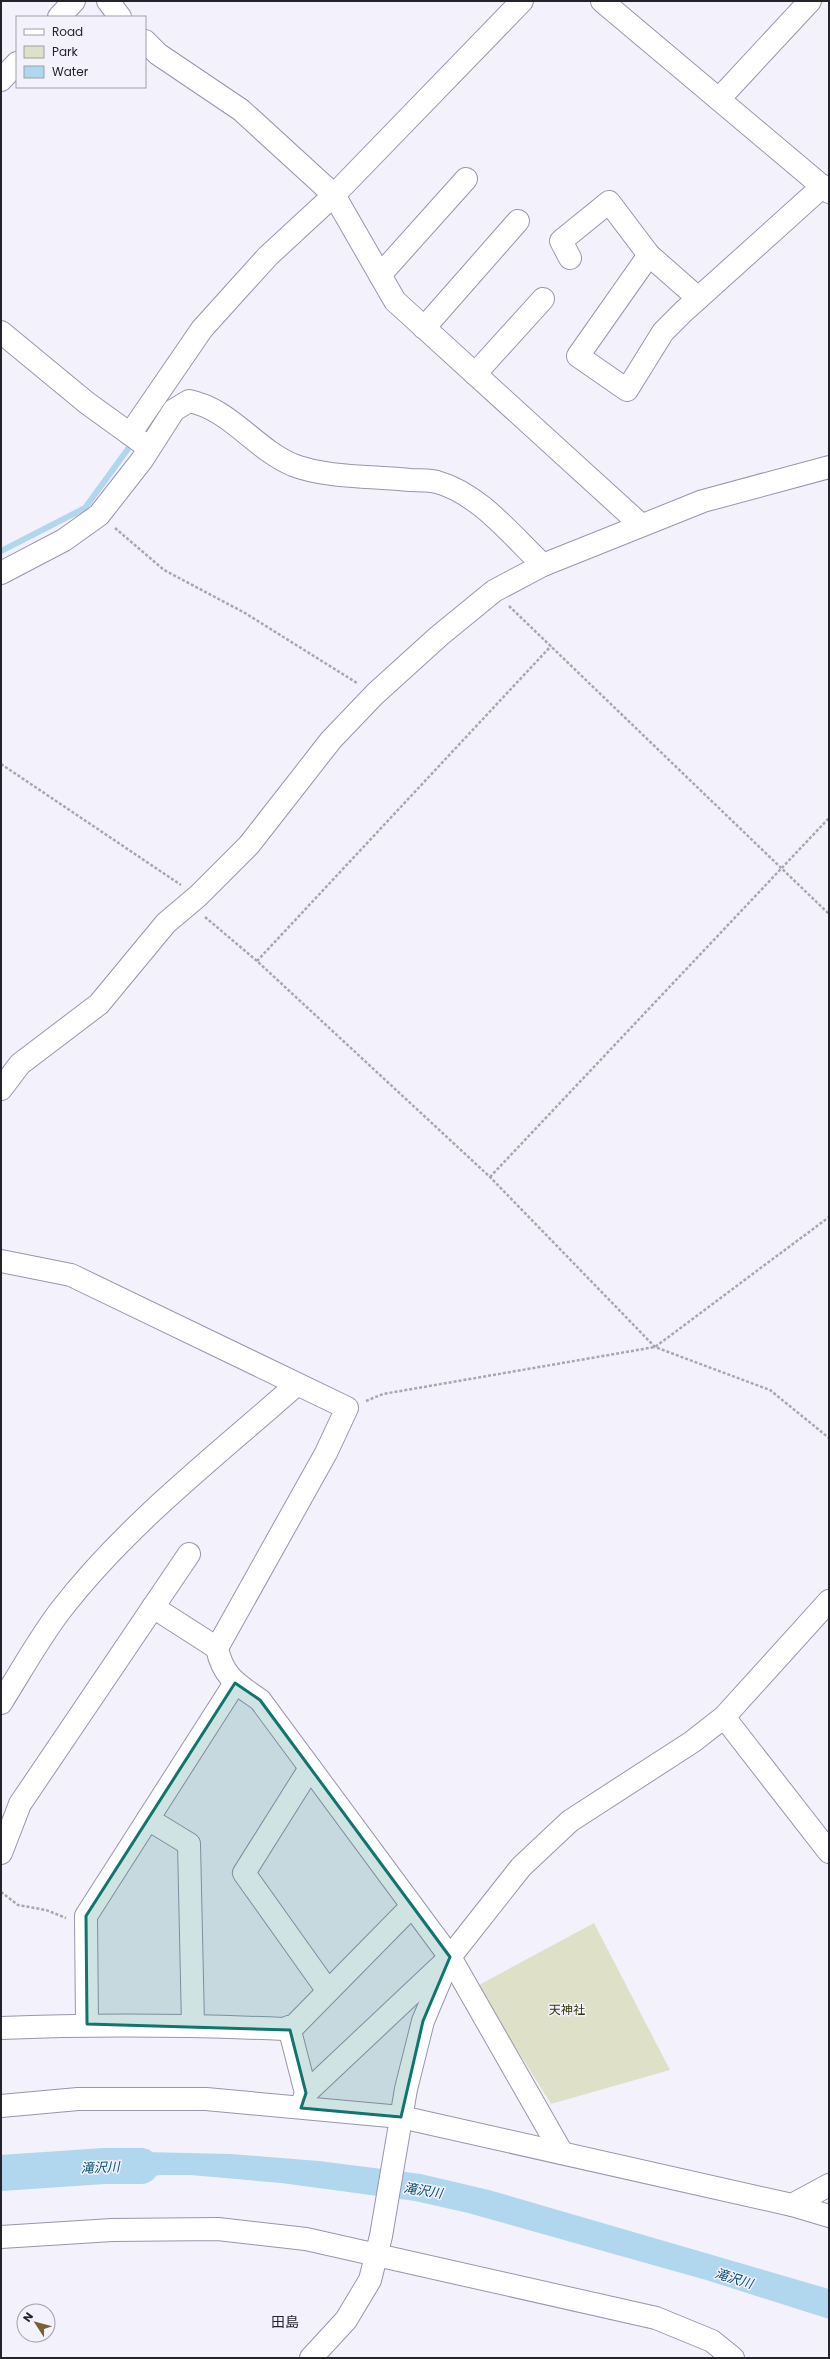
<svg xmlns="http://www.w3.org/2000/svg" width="830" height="2359" viewBox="0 0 830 2359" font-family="Poppins,'Noto Sans JP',sans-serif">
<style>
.green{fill:#dee1c8}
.water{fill:#b1d7ee}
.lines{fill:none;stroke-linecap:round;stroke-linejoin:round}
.stream{stroke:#b1d7ee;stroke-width:6}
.river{stroke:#b1d7ee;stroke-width:36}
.minor-casing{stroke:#9895ac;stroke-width:24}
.path{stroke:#a8a7b0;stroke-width:2.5;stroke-dasharray:3 2;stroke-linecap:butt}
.minor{stroke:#fff;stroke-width:22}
.marked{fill:#0f766e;fill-opacity:0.2;stroke:#0f766e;stroke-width:3;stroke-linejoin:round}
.labels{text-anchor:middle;stroke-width:3;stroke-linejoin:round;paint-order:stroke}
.park-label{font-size:12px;fill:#323506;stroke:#f3f2fc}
.water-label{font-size:13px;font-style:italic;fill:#054f6d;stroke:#f3f2fc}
.quarter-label{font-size:14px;fill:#24222b;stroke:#f3f2fc}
</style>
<rect width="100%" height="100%" fill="#f3f2fc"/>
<path class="green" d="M594,1923L670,2070L551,2104L477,1986Z"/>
<path class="water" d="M145,2152L231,2154L319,2161L421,2174L489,2190L829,2289V2319L706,2280L468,2213L415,2201L281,2183L190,2175H163L94,2180L90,2156Z"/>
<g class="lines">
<path class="stream" d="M1,551L85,508L133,442"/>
<path class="river" d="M1,2173L104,2166H141"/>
<g class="minor-casing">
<g id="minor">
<path d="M108,1L120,17"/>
<path d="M602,1L829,192"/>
<path d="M59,17L74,1"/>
<path d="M145,41L158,54L241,110L334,195L395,301L641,525"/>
<path d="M1,80L17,63"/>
<path d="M719,99L810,1"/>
<path d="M649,255L578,356L627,390L663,332L683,312L823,186"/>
<path d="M570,258L561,241L609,202L649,255L698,298"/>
<path d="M380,275L466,179"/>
<path d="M424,328L518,221"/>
<path d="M1,332L87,403L141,442"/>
<path d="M475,374L543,299"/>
<path d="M130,434L202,329L239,288L268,256L334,195L522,1"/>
<path d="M1,573L64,540L99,515L142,460L174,410L189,401C230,409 255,449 293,465C326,478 375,476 410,480C419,480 429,480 437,482C480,494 512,536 543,565"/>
<path d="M1,1089L20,1064L99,1004L166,923L198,896L249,845L331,740L375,694L439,636L494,591L543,565L703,501L829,467"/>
<path d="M1,1261L71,1275L347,1408L326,1453L217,1648C223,1677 237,1684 260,1700L450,1957L562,2153"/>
<path d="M153,1607L217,1648"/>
<path d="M1,1703C20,1673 38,1640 60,1611C126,1525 215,1457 296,1385"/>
<path d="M724,1717L829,1852"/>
<path d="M310,1768L244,1873L328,1991"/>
<path d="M148,1819L189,1844L193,2025"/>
<path d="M1,1853L20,1804L189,1554"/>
<path d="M87,2024L86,1916L235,1683"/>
<path d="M289,2027L306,2093L302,2105"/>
<path d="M1,2028C96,2024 189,2025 284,2029L295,2025L412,1906"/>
<path d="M306,2093L443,1964"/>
<path d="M1,2106L78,2099H206L401,2117L792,2205L829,2216"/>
<path d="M792,2205L829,2185"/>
<path d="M1,2237L112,2230L218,2229L306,2239L656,2318L712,2341L733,2358"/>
<path d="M311,2358L346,2320L370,2280L381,2236L406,2089L423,2021L450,1957L521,1867L570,1821L692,1742L724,1717L829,1601"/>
</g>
</g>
<g class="path">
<path d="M115,528L164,570L245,613L357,683"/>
<path d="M509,606L829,914"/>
<path d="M1,764L181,885"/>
<path d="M205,917L257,961L490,1177L655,1347L770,1390L829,1438"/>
<path d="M257,961L551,646"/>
<path d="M490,1177L829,818"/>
<path d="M366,1401L383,1394L655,1347L829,1217"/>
<path d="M1,1892L18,1905L46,1910L66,1918"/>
</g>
<use href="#minor" class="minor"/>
</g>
<path class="marked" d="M235,1683L260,1700L450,1957L423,2021L401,2117L301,2108L306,2093L290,2030L87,2024L86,1916Z"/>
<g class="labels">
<g class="park-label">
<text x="567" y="2014">天神社</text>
</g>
<g class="water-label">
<text transform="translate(100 2167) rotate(-2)" y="5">滝沢川</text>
<text transform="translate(423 2190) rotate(9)" y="5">滝沢川</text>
<text transform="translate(734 2278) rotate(17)" y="5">滝沢川</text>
</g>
<g class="quarter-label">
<text x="285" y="2327">田島</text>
</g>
</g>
<rect width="830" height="2359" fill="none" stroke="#24222b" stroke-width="4"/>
<rect x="16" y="16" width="130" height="72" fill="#f3f2fc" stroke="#a09fa8"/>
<rect x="24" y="29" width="20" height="6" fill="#ffffff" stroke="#a09fa8"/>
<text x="52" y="36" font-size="12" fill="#24222b">Road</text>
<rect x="24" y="46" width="20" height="12" fill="#dee1c8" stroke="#a09fa8"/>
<text x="52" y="56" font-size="12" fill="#24222b">Park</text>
<rect x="24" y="66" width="20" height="12" fill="#b1d7ee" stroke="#a09fa8"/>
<text x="52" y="76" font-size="12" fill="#24222b">Water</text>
<g transform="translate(36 2323) rotate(306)"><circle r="19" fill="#f3f2fc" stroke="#a09fa8"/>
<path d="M0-3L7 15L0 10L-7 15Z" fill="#795f31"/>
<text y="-6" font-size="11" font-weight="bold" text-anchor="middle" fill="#24222b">N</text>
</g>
</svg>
